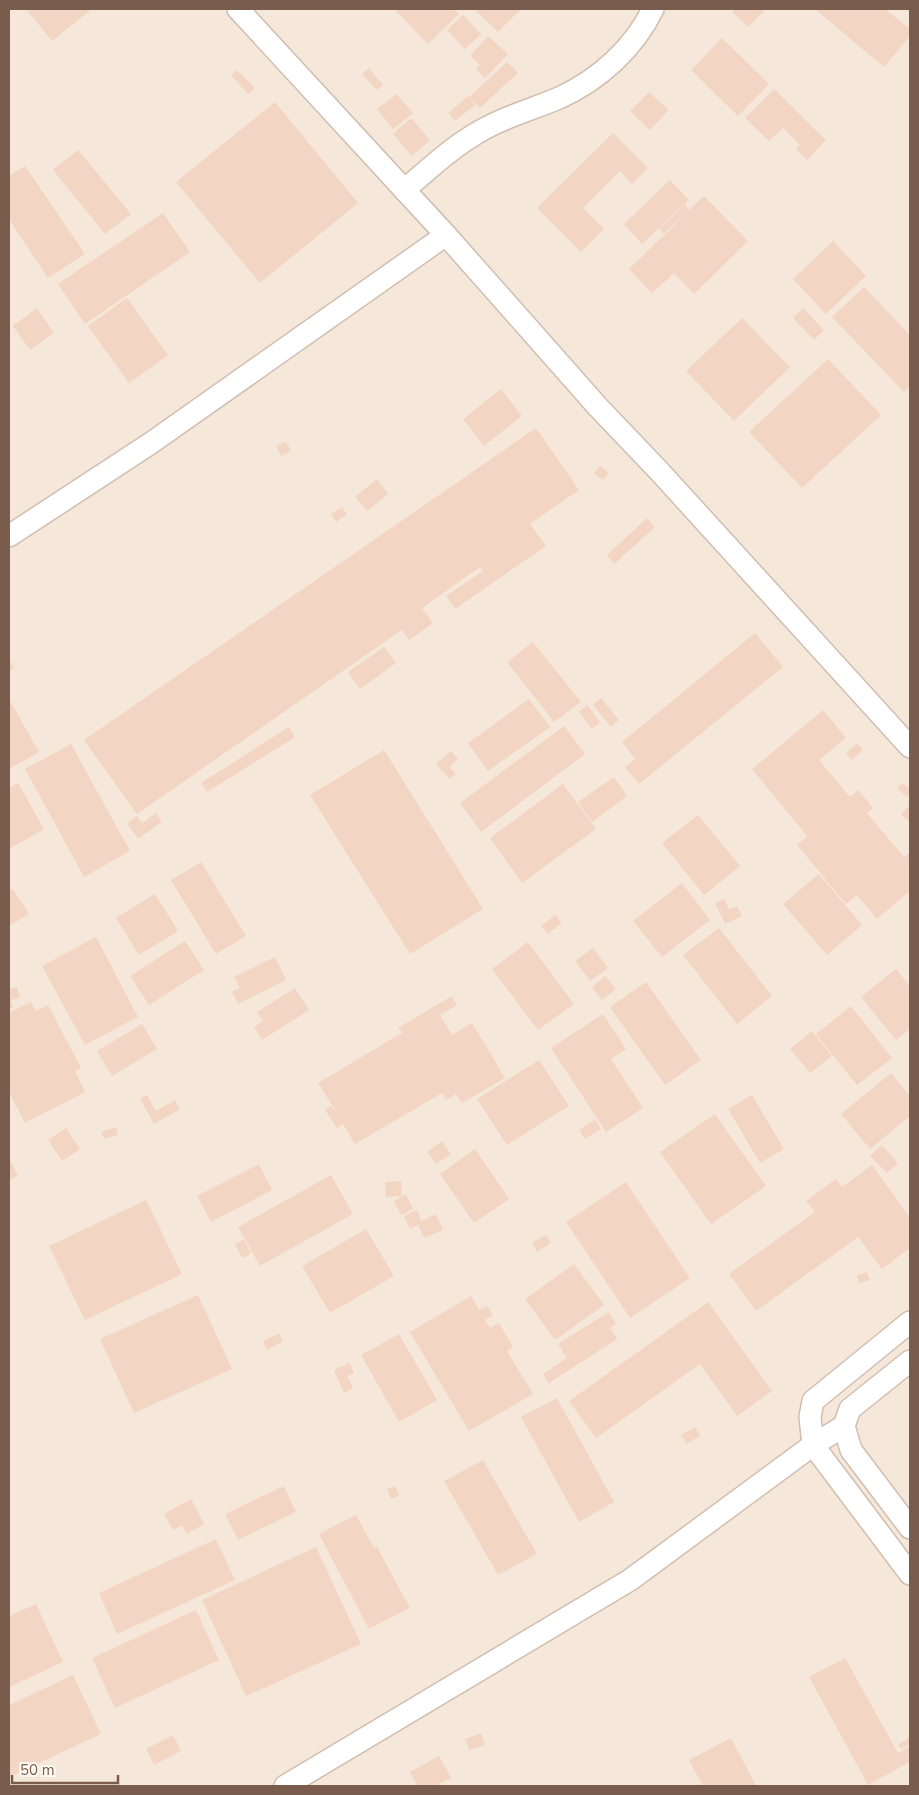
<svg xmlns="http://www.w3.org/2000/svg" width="919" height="1795" viewBox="0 0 919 1795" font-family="'Nunito Sans',sans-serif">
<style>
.residential{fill:#f5e8da}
.building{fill:#f3d5c3}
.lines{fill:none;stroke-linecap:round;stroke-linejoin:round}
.minor-casing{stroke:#d1beb0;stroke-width:24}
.minor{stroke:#fff;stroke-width:21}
</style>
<rect width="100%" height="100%" fill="#fdf6ec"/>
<rect class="residential" x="9" y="9" width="901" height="1777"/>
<g class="building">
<path d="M26,9H92L52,41Z"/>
<path d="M394,9H454L459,14L428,44Z"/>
<path d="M474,9H521L498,32Z"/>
<path d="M735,9H766L748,27L732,12Z"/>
<path d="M815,9H885L910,29V36L884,67Z"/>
<path d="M463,15L481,34L465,49L447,30Z"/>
<path d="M488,36L508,54L485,78L476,69L480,65L470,56Z"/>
<path d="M722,38L769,84L738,116L691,70Z"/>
<path d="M507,62L518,73L480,108L469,97Z"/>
<path d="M369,68L383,85L377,90L362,74Z"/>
<path d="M237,70L255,88L248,94L231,75Z"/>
<path d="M774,89L826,140L807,160L796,149L800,145L783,128L769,141L745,118Z"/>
<path d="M649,92L669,110L650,130L630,111Z"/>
<path d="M397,94L413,113L393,129L377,109Z"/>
<path d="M468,96L475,105L455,121L448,113Z"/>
<path d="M275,102L358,203L260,283L176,182Z"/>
<path d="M411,118L430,140L412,156L393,134Z"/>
<path d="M613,133L648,168L632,184L620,171L583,208L604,229L581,252L537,208Z"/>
<path d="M78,150L131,214L105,234L53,170Z"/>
<path d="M25,166L85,254L48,278L9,219V176Z"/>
<path d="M670,180L689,200L642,244L624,224Z"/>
<path d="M704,196L748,241L694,294L674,273L652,293L629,269L687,213L663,234L659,229L685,205L689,210Z"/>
<path d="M163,213L190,252L85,324L58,284Z"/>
<path d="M833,241L866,276L826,314L793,279Z"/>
<path d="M864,287L910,335V386L904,392L832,317Z"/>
<path d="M127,298L168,355L129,383L88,326Z"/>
<path d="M37,308L54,333L30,350L13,326Z"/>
<path d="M803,308L824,330L814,340L793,318Z"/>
<path d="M742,318L790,367L734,421L686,371Z"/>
<path d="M828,359L881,415L802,488L749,432Z"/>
<path d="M501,389L522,416L484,446L463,419Z"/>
<path d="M536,428L579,490L530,524L546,546L455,609L446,596L483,571L480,567L422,608L433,623L409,640L402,630L137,814L84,740Z"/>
<path d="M286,441L291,451L281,456L276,446Z"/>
<path d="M600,466L609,473L603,480L594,474Z"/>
<path d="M377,479L388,494L367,511L355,497Z"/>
<path d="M342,507L347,514L336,522L331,514Z"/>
<path d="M647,518L655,527L614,564L607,555Z"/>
<path d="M755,633L783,667L639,784L625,767L635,759L622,742Z"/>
<path d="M533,642L581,702L554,722L507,662Z"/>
<path d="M384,647L396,663L360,689L348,672Z"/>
<path d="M9,659L14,668L9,671Z"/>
<path d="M601,698L619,720L611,727L593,705Z"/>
<path d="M9,699L39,752L9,769Z"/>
<path d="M529,699L550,727L488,771L468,743Z"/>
<path d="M587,705L600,722L592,729L579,712Z"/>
<path d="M823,710L846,738L819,760L850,797L858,790L873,808L867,813L904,857L910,852V891L877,919L857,895L846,904L797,845L807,836L752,769Z"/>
<path d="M564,726L585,754L481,832L460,803Z"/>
<path d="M289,727L295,737L207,792L201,783Z"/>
<path d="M857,743L863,750L852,760L846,753Z"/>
<path d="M71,744L130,851L84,877L25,769Z"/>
<path d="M384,750L483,909L410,954L310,795Z"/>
<path d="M451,751L458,759L449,767L456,774L450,779L436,764Z"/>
<path d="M614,777L627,796L592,822L578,802Z"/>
<path d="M18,783L44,829L9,849V788Z"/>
<path d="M902,783L910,789L908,797L897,789Z"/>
<path d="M563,784L596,829L522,883L490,838Z"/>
<path d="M910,805V818L908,821L901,814Z"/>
<path d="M156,813L162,822L138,839L127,823L137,816L142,823Z"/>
<path d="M698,815L740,866L704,895L662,843Z"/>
<path d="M201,862L246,936L216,954L171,880Z"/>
<path d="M819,874L862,925L827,955L783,904Z"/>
<path d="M682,883L710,920L662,957L633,921Z"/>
<path d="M13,889L29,914L9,926V891Z"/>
<path d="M155,894L178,931L139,955L116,918Z"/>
<path d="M724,899L729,909L737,906L742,916L725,924L715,903Z"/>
<path d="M555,915L562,923L548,934L541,926Z"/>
<path d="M719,928L772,996L737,1024L683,955Z"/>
<path d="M96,937L138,1017L85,1045L42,966Z"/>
<path d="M185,941L204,970L149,1005L130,976Z"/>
<path d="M528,942L574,1004L538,1030L492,969Z"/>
<path d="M593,948L608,968L590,981L575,961Z"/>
<path d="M275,957L286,980L238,1004L232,992L240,988L234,977Z"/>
<path d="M896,969L910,986V1029L896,1040L861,997Z"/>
<path d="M605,976L616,989L602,1000L592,987Z"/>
<path d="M646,982L701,1060L665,1085L610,1007Z"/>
<path d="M17,987L20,998L11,1000L13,1008L9,1009V989Z"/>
<path d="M295,988L309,1010L262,1040L254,1027L263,1021L257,1012Z"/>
<path d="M452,996L457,1005L440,1015L452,1035L472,1023L505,1078L462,1103L456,1094L446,1100L442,1093L355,1144L343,1124L337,1128L325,1110L331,1106L338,1115L318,1083L402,1033L398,1028Z"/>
<path d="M31,1002L36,1011L48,1005L81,1068L75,1071L85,1092L25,1123L9,1092V1013Z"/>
<path d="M851,1006L892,1058L857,1085L816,1034Z"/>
<path d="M603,1014L626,1049L611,1059L643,1108L606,1132L551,1048Z"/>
<path d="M142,1024L157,1049L112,1076L97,1051Z"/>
<path d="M812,1031L832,1056L810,1073L790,1049Z"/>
<path d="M539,1060L569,1106L507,1145L477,1099Z"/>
<path d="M891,1073L910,1096V1116L870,1149L841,1114Z"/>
<path d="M147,1095L156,1111L175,1100L180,1109L154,1124L140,1099Z"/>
<path d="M752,1095L784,1149L760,1163L728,1109Z"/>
<path d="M715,1114L766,1186L711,1224L660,1152Z"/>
<path d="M595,1120L601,1129L585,1139L579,1130Z"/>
<path d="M116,1127L118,1135L104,1139L101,1132Z"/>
<path d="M66,1128L80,1149L62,1161L48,1140Z"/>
<path d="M442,1141L451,1154L436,1164L427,1152Z"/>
<path d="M882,1145L898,1163L887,1173L870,1156Z"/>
<path d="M475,1149L509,1199L474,1223L440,1174Z"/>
<path d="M9,1159L18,1175L9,1181Z"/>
<path d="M259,1164L272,1190L211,1222L197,1196Z"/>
<path d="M872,1165L910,1218V1248L882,1269L858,1237L756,1311L729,1274L815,1212L806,1201L836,1179L842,1187Z"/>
<path d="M331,1175L353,1214L260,1266L238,1227Z"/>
<path d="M401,1181L402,1196L386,1197L385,1182Z"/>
<path d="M626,1182L690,1278L630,1318L566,1222Z"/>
<path d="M406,1194L413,1209L401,1215L394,1201Z"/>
<path d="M146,1200L182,1274L85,1320L49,1246Z"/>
<path d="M417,1210L421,1221L436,1214L443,1230L424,1238L418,1225L410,1229L404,1216Z"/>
<path d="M366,1229L394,1276L330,1313L302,1266Z"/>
<path d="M546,1235L551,1243L537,1252L532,1243Z"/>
<path d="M244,1239L251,1254L242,1258L235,1244Z"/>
<path d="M574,1264L604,1305L555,1340L525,1299Z"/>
<path d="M867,1272L870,1280L859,1283L857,1276Z"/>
<path d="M198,1295L232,1369L134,1413L100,1339Z"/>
<path d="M471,1296L479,1310L487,1306L493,1315L485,1320L490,1328L499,1323L513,1347L507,1351L533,1394L469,1431L410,1332Z"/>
<path d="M708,1302L772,1391L737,1416L700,1364L596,1438L569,1401Z"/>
<path d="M609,1312L616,1324L610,1328L617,1339L549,1383L543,1374L567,1358L558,1344Z"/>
<path d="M279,1333L283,1341L267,1350L263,1341Z"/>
<path d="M399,1334L437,1400L399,1422L361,1355Z"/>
<path d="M350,1363L354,1373L347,1376L353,1388L344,1393L334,1370Z"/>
<path d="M557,1398L614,1502L579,1522L521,1417Z"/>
<path d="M695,1427L700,1436L686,1444L681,1435Z"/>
<path d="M483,1460L537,1554L498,1575L444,1481Z"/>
<path d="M284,1486L296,1512L238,1540L225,1514Z"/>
<path d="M395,1486L399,1496L391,1499L387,1489Z"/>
<path d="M191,1499L204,1524L187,1534L182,1525L173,1530L164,1514Z"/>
<path d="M356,1515L374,1548L377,1547L410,1608L369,1629L319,1534Z"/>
<path d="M216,1539L235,1580L117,1634L99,1593Z"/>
<path d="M316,1547L361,1644L246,1696L202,1600Z"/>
<path d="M36,1604L63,1662L9,1687V1616Z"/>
<path d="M196,1610L219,1660L115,1708L92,1658Z"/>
<path d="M845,1658L898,1753L910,1746V1762L868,1785L809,1677Z"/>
<path d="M73,1675L101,1734L9,1777V1705Z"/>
<path d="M481,1733L485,1745L469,1750L465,1739Z"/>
<path d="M173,1735L181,1751L154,1765L146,1749Z"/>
<path d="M910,1737V1744L901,1749L898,1745Z"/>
<path d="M731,1738L756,1786H703L689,1760Z"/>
<path d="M439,1756L451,1778L435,1786H418L410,1772Z"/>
</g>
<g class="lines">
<g class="minor-casing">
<g id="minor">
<path d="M238,9L446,235L598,407L660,472L910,747"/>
<path d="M404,190C425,173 446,152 469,138C497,119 528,111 559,98C599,80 634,48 653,9"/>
<path d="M9,536L151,443L446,235"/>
<path d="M910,1322L813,1401L810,1417L813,1445L910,1574"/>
<path d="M910,1361L850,1409L844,1426L851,1450L910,1528"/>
<path d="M285,1786L630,1580L813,1445L844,1426"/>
</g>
</g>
<use href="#minor" class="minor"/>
</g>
<rect width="919" height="1795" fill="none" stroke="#7a5c4d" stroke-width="20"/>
<path d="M12 1775v8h106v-8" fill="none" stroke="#7a5c4d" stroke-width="2.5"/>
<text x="20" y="1775" font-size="15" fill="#7a5c4d" stroke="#fffaf3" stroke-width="4" paint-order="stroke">50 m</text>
</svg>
